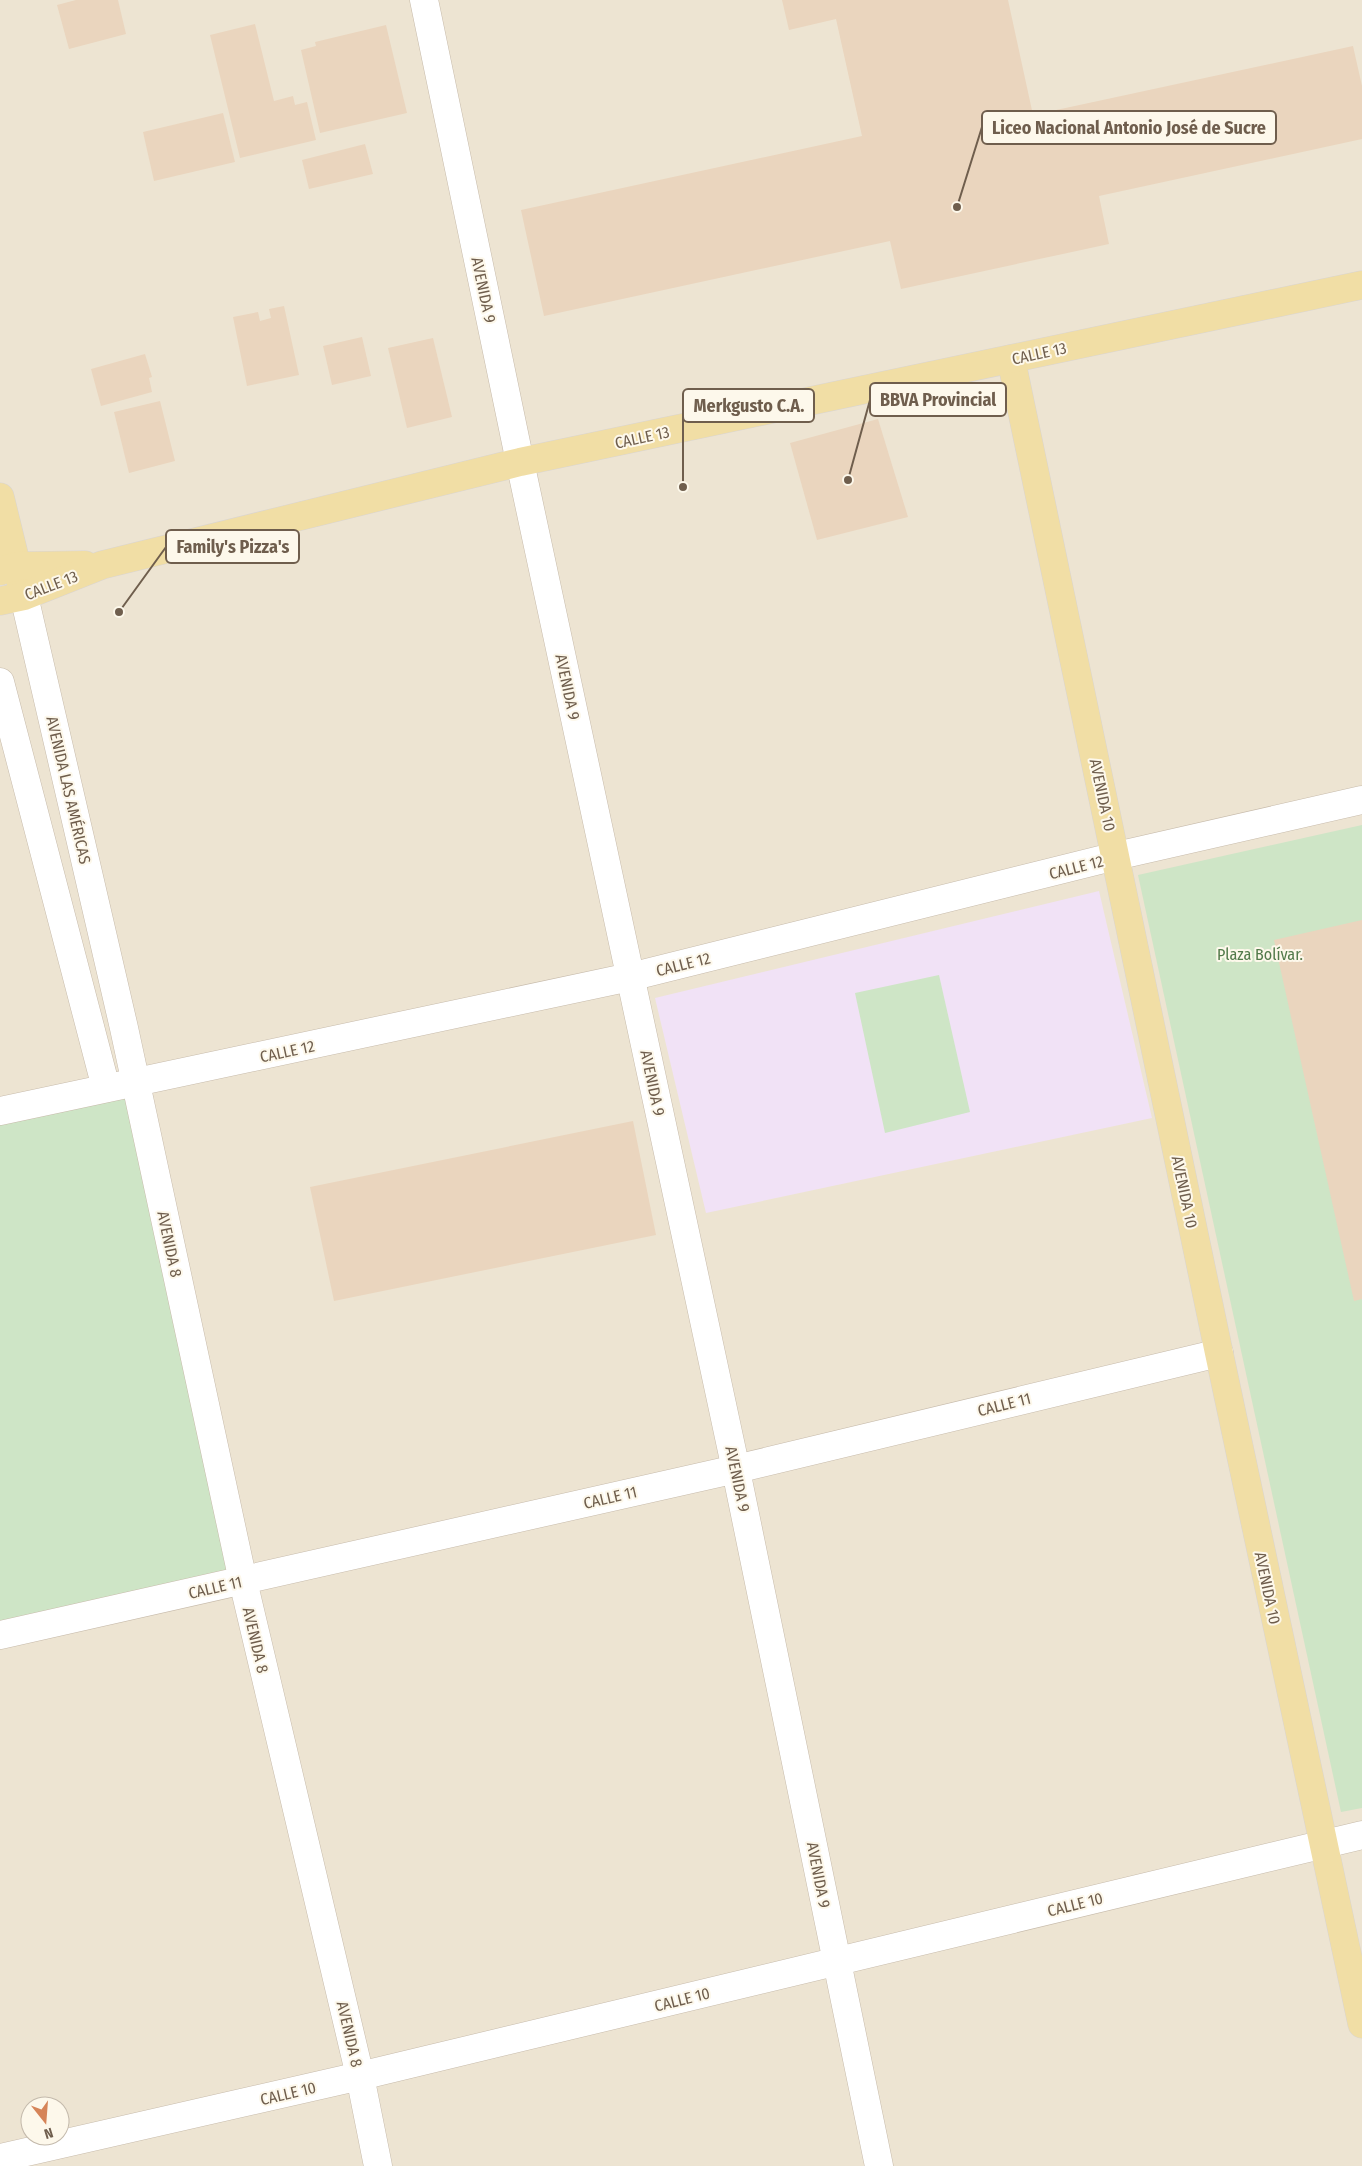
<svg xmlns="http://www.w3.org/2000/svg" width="1362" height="2166" viewBox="0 0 1362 2166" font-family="'Fira Sans Condensed',sans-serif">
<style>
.residential{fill:#ede4d2;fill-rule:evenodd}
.education{fill:#f1e2f6}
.green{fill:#cee5c6}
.building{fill:#ead5be}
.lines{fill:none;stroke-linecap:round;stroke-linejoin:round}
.minor-casing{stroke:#c7bbab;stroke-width:29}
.major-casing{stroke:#dad5d1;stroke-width:29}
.minor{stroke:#fff;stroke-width:28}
.major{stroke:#f1dea5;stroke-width:28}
.labels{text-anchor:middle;stroke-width:4;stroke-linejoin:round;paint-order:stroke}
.street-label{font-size:16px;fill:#6f5e4d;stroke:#fdf8eb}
.park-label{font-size:16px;fill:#527a4a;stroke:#fdf8eb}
.leader{fill:none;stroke:#6f5e4d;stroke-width:2}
.callout-dot{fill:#6f5e4d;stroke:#fdf8eb;stroke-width:2}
.callout{fill:#fdf8eb;stroke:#6f5e4d;stroke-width:2}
.callout-label{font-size:18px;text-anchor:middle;font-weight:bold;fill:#6f5e4d}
</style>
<rect width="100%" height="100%" fill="#f9f4e5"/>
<path class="residential" d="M0,0H1362V2166H0ZM30,2106H60V2136H30Z"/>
<path class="education" d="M1099,891L1152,1118L706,1213L655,998Z"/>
<g class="green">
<path d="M1362,825V1808L1341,1812L1138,875Z"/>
<path d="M939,975L970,1112L885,1133L855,993Z"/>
<path d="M130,1096L231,1576L0,1626V1124Z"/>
</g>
<g class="building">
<path d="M76,0H118L126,34L69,49L57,5Z"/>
<path d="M782,0H1008L1033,115L1353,46L1362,86V139L1099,196L1109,244L901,289L890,241L544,316L521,210L862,136L836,19L789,30Z"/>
<path d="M255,24L274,101L293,96L295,105L307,102L316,140L240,158L210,35Z"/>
<path d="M386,25L407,113L320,133L301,50L316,46L315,42Z"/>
<path d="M223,113L235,162L154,181L143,132Z"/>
<path d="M365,144L373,174L309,189L302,160Z"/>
<path d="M284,306L299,375L247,386L233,317L258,312L260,321L271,318L269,309Z"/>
<path d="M362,337L371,376L332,385L323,346Z"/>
<path d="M433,338L452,417L407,428L388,348Z"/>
<path d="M145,354L152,377L149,378L152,392L101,406L91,369Z"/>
<path d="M160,401L175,461L129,473L114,412Z"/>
<path d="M878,419L908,517L817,540L790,443Z"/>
<path d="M1362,920V1299L1354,1301L1274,940Z"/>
<path d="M633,1121L656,1235L334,1301L310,1187Z"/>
</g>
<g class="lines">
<g class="minor-casing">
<g id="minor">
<path d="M424,0L520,462L732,1451L879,2166"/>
<path d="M24,596L124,1028L243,1581L360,2076L378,2166"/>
<path d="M0,682L106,1088"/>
<path d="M0,1111L630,977L1116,856L1362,800"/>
<path d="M0,1635L736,1469L1219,1353"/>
<path d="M0,2158L360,2076L1362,1835"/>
</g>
</g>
<g class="major-casing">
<g id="major">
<path d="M1011,359L1219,1353L1362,2024"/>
<path d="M0,497L21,583"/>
<path d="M0,571L17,566L85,565"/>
<path d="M0,601L24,596L102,565L520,462L1362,285"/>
</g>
</g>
<use href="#minor" class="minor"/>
<use href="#major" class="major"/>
</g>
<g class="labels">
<g class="street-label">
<text transform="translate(484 290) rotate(78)" y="6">AVENIDA 9</text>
<text transform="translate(1039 353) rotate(-12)" y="6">CALLE 13</text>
<text transform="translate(642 437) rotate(-12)" y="6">CALLE 13</text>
<text transform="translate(51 585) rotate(-21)" y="6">CALLE 13</text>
<text transform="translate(568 687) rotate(78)" y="6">AVENIDA 9</text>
<text transform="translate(69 790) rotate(77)" y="6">AVENIDA LAS AMÉRICAS</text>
<text transform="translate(1103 795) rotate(78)" y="6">AVENIDA 10</text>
<text transform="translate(1076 867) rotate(-14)" y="6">CALLE 12</text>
<text transform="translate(683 964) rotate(-14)" y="6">CALLE 12</text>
<text transform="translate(287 1051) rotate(-12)" y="6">CALLE 12</text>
<text transform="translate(653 1083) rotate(78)" y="6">AVENIDA 9</text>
<text transform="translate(1185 1192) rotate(78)" y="6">AVENIDA 10</text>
<text transform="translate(170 1244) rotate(78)" y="6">AVENIDA 8</text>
<text transform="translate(1004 1404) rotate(-14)" y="6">CALLE 11</text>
<text transform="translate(738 1479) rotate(78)" y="6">AVENIDA 9</text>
<text transform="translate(610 1497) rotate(-13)" y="6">CALLE 11</text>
<text transform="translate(215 1587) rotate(-13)" y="6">CALLE 11</text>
<text transform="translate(1268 1588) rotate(78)" y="6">AVENIDA 10</text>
<text transform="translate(256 1640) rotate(77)" y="6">AVENIDA 8</text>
<text transform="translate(819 1875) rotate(79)" y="6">AVENIDA 9</text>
<text transform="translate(1075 1904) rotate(-14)" y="6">CALLE 10</text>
<text transform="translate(682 1999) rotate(-14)" y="6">CALLE 10</text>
<text transform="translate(350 2034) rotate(77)" y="6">AVENIDA 8</text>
<text transform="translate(288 2093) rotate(-13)" y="6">CALLE 10</text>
</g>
<g class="park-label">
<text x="1260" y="960">Plaza Bolívar.</text>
</g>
</g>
<path class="leader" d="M957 207L982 127M848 480L870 400M683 487L683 405M119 612L166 547"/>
<g class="callout-dot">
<circle cx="957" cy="207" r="5"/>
<circle cx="848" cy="480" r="5"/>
<circle cx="683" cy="487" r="5"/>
<circle cx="119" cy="612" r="5"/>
</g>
<g class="callout">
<rect x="982" y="111" width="294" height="33" rx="5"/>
<rect x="870" y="383" width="136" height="33" rx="5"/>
<rect x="683" y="389" width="131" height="33" rx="5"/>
<rect x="166" y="530" width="133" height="33" rx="5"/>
</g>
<g class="callout-label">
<text x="1129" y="134">Liceo Nacional Antonio José de Sucre</text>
<text x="938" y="406">BBVA Provincial</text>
<text x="749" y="412">Merkgusto C.A.</text>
<text x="233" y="553">Family's Pizza's</text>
</g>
<g transform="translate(45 2121) rotate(163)"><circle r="24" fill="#fdf8eb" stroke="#c4baac"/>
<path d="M0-4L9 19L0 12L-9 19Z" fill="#d68458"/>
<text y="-8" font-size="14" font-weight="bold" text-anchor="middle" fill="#6f5e4d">N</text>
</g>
</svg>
